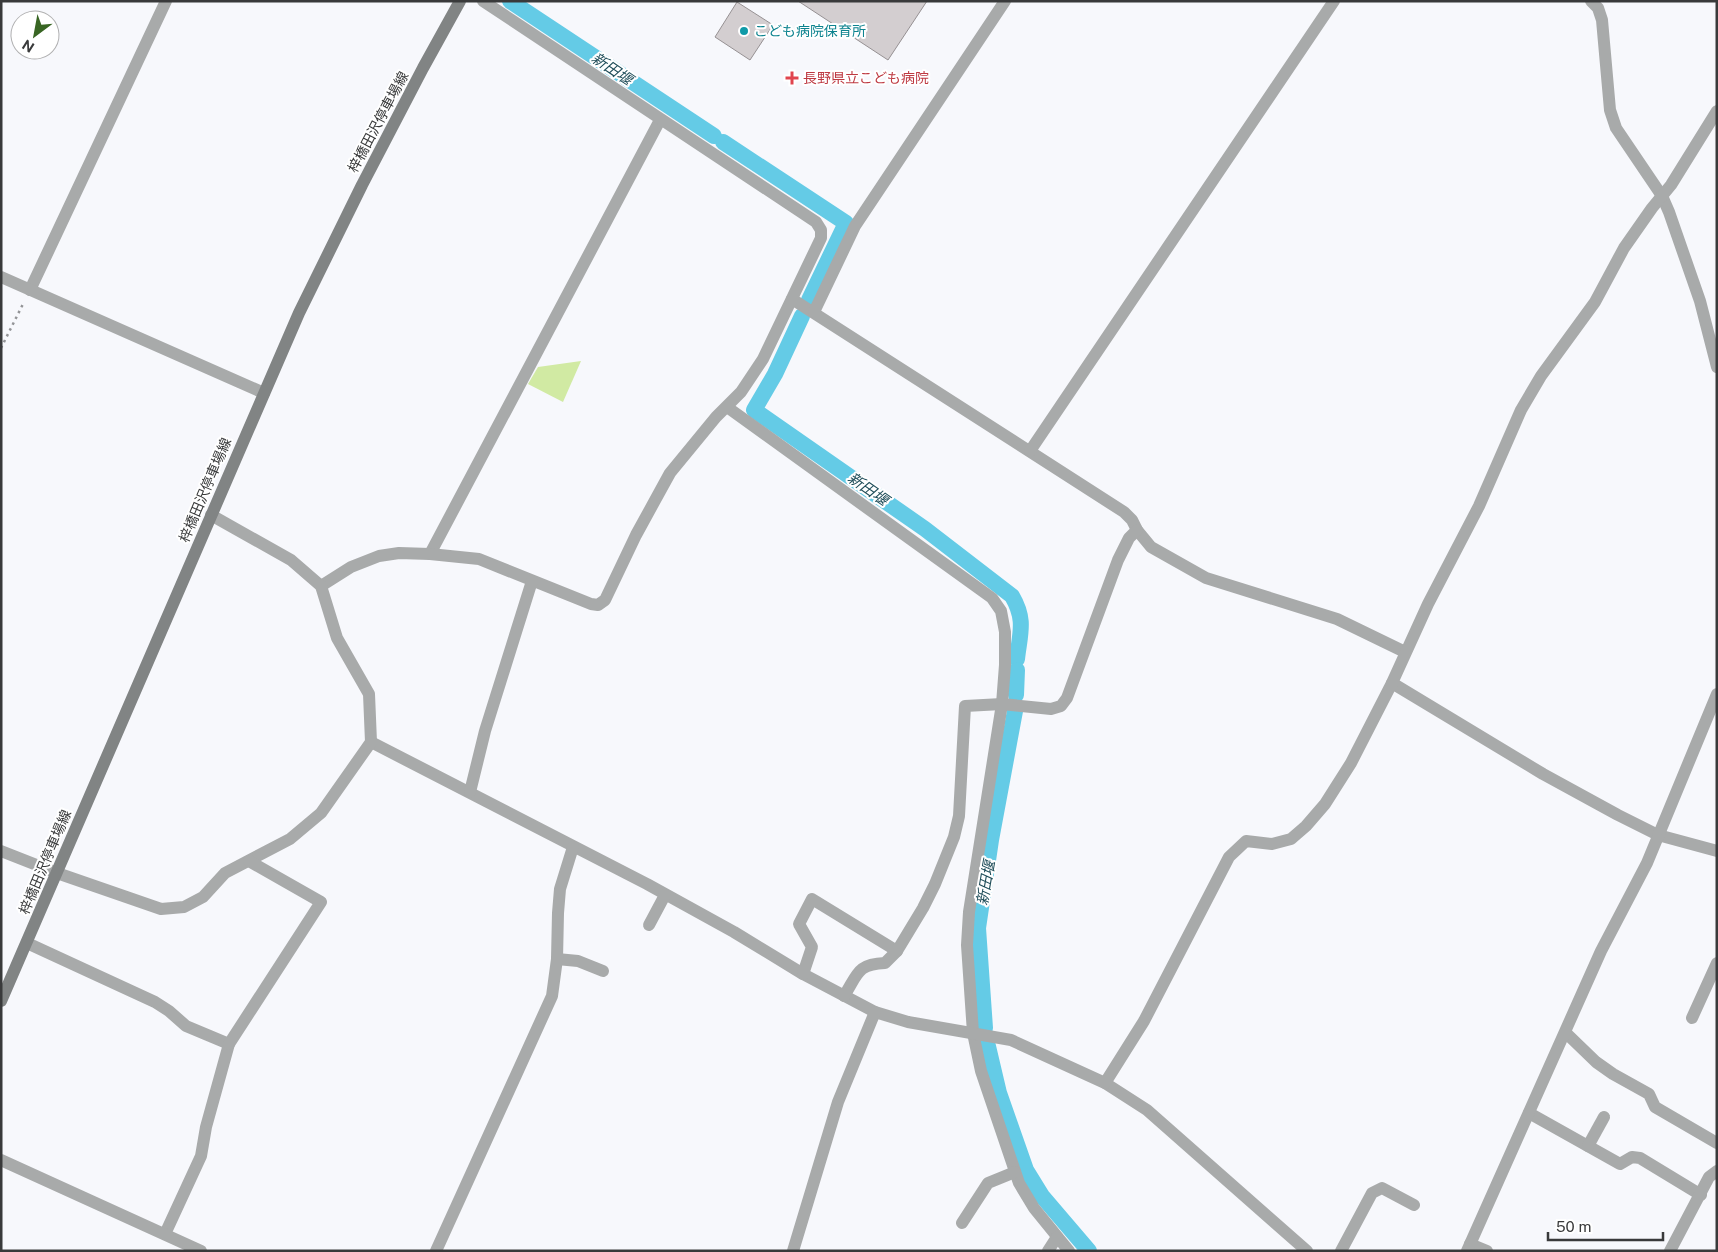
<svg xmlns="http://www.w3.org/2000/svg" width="1718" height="1252" viewBox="0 0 1718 1252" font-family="'Public Sans','Noto Sans JP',sans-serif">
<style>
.green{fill:#d1eaa3}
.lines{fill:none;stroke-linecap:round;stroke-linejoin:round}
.canal{stroke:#64cbe6;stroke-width:16}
.building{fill:#d3ced0;stroke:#969193}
.path{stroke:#939497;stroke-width:2.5;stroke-dasharray:2.5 4;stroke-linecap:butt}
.minor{stroke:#a8aaaa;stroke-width:12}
.tertiary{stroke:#a8aaaa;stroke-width:12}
.secondary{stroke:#818484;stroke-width:12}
.culture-dot{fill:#0f9aa8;stroke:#fff;stroke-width:2}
.health-dot{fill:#e0444e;stroke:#fff;stroke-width:2}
.labels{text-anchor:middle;stroke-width:4;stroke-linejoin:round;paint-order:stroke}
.culture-label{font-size:14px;fill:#0d838f;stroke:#fff;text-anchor:start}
.health-label{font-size:14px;fill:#be3a42;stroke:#fff;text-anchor:start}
.street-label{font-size:14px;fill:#393a3b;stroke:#fff}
.water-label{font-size:15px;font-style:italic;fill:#204e5a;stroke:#fff}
</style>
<rect width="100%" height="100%" fill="#f7f8fc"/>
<path class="green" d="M581,361L563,402L528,384L538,367Z"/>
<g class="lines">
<g class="canal">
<path d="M510,1L714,136"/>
<path d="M723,142L846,223L809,300"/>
<path d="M802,316L775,374L754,410L925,529L1012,596C1026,620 1020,633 1017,659"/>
<path d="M1016,695L1017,670"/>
<path d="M985,1028L978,928L991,840L1015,711"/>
<path d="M987,1042L999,1093L1026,1170L1042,1196L1089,1251"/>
</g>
</g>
<g class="building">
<path d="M798,1H927L888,60Z"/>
<path d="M737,2L773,25L750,60L715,37Z"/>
</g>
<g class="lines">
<path class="path" d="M1,348L24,302"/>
<g class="minor">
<path d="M1591,1L1598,8L1602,20L1610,110L1616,128L1662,196L1669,212L1700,301L1717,367"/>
<path d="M30,290L166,1"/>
<path d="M792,299L1124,512L1132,520L1137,530L1151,547L1206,578L1337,619L1405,652"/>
<path d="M814,312L855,226L1005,1"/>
<path d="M727,407L992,598L1001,611L1005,632V665L1002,704L969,912L967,945L973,1033L981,1071L1019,1183L1034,1208L1069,1251"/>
<path d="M1030,451L1334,1"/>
<path d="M430,554L660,120"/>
<path d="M321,586L351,567L379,556L399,553L430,554L479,559L591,604L598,605L605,600L636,535L670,473L716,417L741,392L763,359L821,238V230L816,222L483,1"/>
<path d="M1392,683L1543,774L1618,815L1658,835L1717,851"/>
<path d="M371,742L647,884L734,932L803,974L875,1012L908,1022L1011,1040L1105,1083L1147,1110L1307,1251"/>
<path d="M470,792L485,731L532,581"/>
<path d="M1,851L57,873L161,909L184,907L203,897L225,873L290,839L321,813L371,742L369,694L337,638L321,586L291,560L211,515"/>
<path d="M649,925L665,895"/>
<path d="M27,943L155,1002L169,1011L186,1026L229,1044L206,1127L201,1156L165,1234"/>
<path d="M557,959L578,961L603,971"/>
<path d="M803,974L812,947L799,924L812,899L897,951"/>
<path d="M844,996C858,974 857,964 885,963L897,951L923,908L935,884L954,837L959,816L965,706L1002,704L1051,709L1061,706L1067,698L1118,560L1129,538L1137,530"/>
<path d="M1692,1018L1717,963"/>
<path d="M1566,1033L1596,1062L1613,1074L1649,1094L1655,1107L1717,1143"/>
<path d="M229,1044L321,902L249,861"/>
<path d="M1105,1083L1144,1021L1229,857L1246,841L1272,844L1291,839L1306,826L1325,804L1351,763L1392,683L1428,604L1479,506L1521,410L1541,376L1595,302L1624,248L1652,208L1671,185L1717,111"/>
<path d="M1529,1113L1620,1164L1632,1157L1640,1158L1701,1195"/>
<path d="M1588,1146L1604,1117"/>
<path d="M1,1160L201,1251"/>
<path d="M962,1223L988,1183L1015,1172"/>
<path d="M1470,1244L1487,1251"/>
<path d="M436,1251L552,996L557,959L558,913L560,889L573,847"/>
<path d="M793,1251L838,1102L875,1012"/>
<path d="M1048,1251L1057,1237"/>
<path d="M1341,1251L1372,1193L1382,1188L1414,1205"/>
<path d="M1467,1251L1601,951L1647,863L1717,694"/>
<path d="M1670,1251L1709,1177L1717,1171"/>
</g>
<path class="tertiary" d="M1,277L264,393"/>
<path class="secondary" d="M1,1001L299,313L362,185L423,68L460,1"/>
</g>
<circle class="culture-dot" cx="744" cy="31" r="5"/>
<path class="health-dot" d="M789.5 70.5h5v5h5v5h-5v5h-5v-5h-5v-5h5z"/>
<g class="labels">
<g class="culture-label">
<text x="754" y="36">こども病院保育所</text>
</g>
<g class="health-label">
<text x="803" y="83">長野県立こども病院</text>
</g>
<g class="street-label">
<text transform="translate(378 122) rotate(-62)" y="5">梓橋田沢停車場線</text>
<text transform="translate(205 490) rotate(-67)" y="5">梓橋田沢停車場線</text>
<text transform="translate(45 862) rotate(-67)" y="5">梓橋田沢停車場線</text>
</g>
<g class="water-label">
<text transform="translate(612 69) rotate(34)" y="5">新田堰</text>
<text transform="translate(868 489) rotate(35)" y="5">新田堰</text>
<text transform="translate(986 883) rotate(-80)" y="5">新田堰</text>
</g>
</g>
<rect width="1718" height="1252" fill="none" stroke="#393a3b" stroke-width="5"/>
<g transform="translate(35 35) rotate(212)"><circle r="24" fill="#ffffff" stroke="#b0b0b1"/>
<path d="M0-4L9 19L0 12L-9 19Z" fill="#386523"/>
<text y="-8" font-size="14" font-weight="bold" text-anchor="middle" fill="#393a3b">N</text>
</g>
<path d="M1548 1232v8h115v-8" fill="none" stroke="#393a3b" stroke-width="2.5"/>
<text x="1556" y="1232" font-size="15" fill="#393a3b" stroke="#ffffff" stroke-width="4" paint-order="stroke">50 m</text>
</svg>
